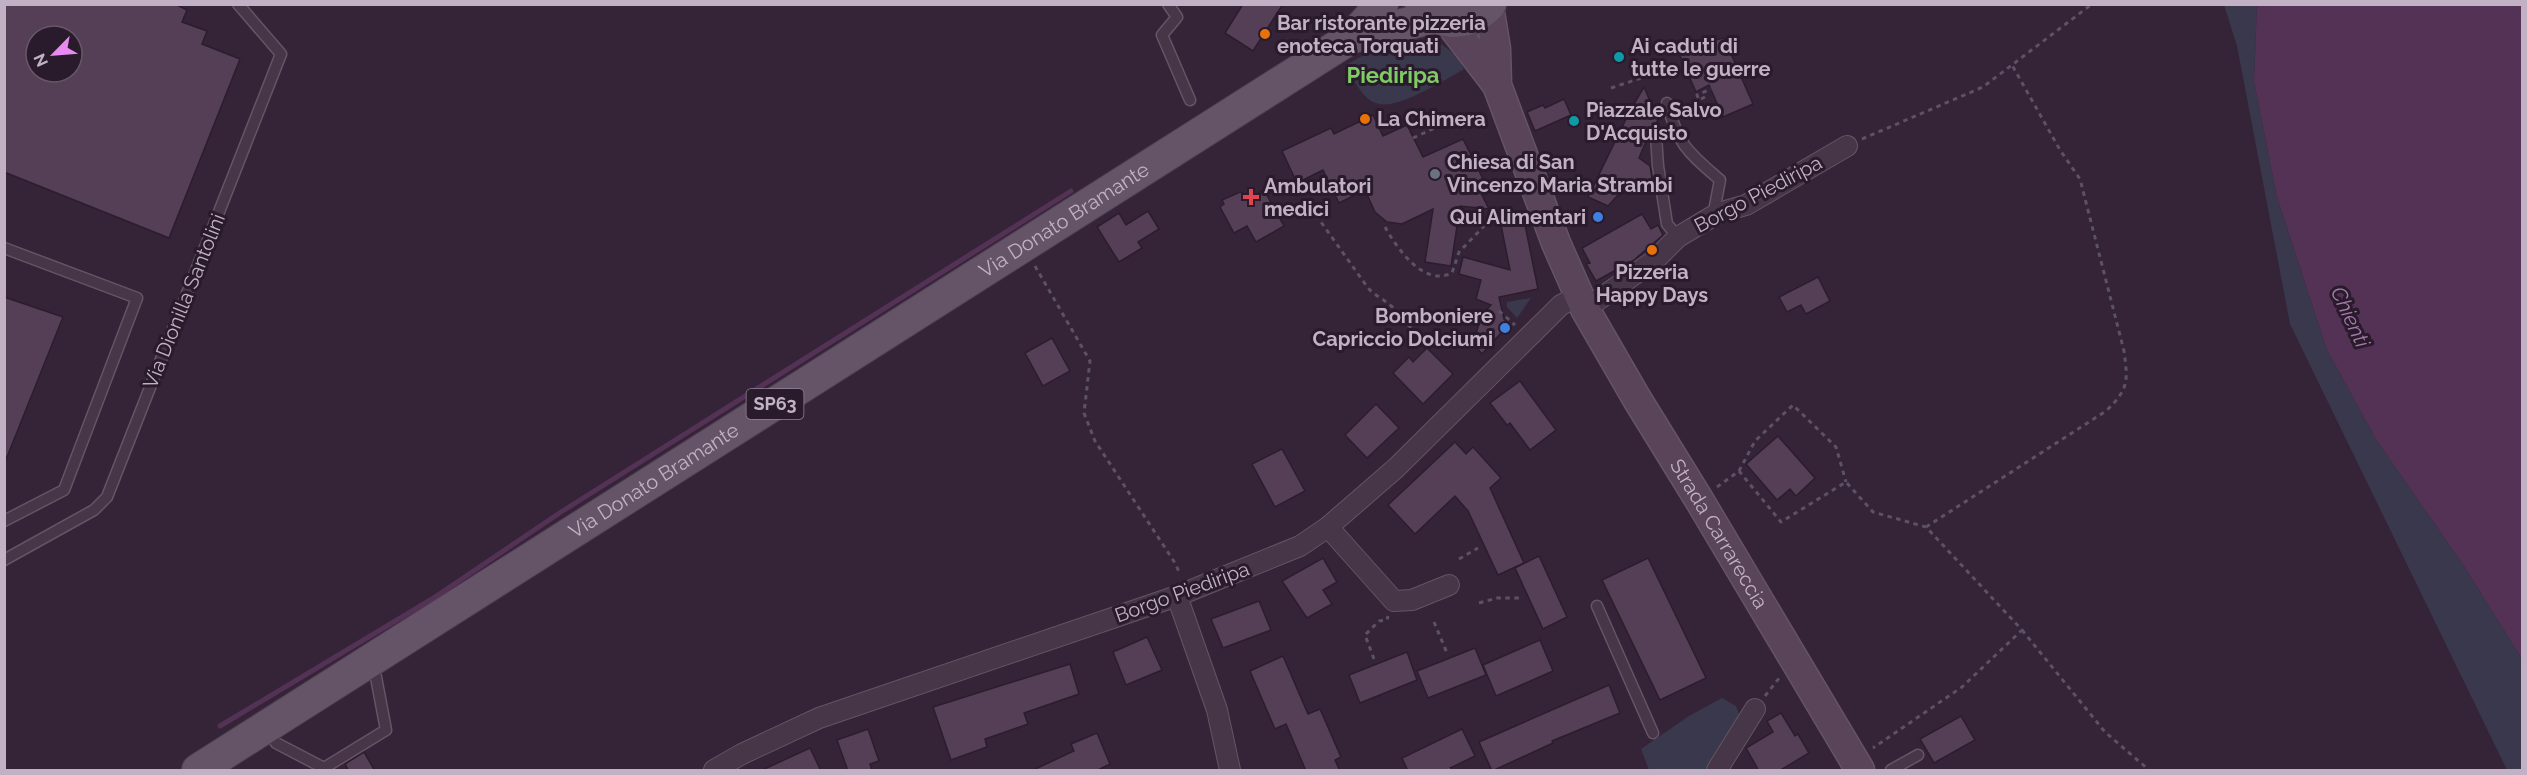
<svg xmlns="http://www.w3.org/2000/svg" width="2527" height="775" viewBox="0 0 2527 775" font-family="Raleway,sans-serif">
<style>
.green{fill:#3a384c}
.water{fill:#533256}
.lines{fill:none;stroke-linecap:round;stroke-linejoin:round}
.stream{stroke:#533256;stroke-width:5}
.building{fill:#553f57;stroke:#2c1d2e;stroke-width:1.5;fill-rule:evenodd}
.service-casing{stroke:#645465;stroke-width:13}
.minor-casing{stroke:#645465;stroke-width:22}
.secondary-casing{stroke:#645465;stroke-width:31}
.primary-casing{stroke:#4f3f51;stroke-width:34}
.path{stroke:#5c5265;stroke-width:3;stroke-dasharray:4.5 4.5;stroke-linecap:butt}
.service{stroke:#463648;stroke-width:10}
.minor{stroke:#463648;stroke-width:20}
.secondary{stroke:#59445a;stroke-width:28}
.primary{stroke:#655468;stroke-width:32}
.food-dot{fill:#e8710a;stroke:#2a1b2c;stroke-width:2}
.culture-dot{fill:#0f9aa8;stroke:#2a1b2c;stroke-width:2}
.worship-dot{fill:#6b7280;stroke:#2a1b2c;stroke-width:2}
.health-dot{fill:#e0444e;stroke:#2a1b2c;stroke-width:2}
.shop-dot{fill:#3f7fe0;stroke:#2a1b2c;stroke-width:2}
.labels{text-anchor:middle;stroke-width:6;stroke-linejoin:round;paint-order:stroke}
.shield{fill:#2a1b2c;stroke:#948496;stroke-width:1.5}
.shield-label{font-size:18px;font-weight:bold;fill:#c2b1c4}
.poi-label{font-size:20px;font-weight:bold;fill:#c2b1c4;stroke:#2a1b2c;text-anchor:start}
.street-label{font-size:20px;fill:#c2b1c4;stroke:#2a1b2c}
.water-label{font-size:21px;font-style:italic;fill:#a47baa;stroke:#2a1b2c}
.quarter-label{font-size:22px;font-weight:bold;fill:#7fcb65;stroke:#2a1b2c}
</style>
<rect width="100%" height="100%" fill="#352337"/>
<g class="green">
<path d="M2224,5H2257L2254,81L2277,197L2327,350L2377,441L2464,566L2522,659V770H2507L2290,324L2237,46Z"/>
<path d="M1402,39C1432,38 1449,42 1464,69C1448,79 1431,88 1414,96C1374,114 1365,103 1346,65L1380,46Z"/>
<path d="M1531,298L1517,318L1507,307V302Z"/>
<path d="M1722,698L1736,706L1741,719L1709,770H1649L1641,749L1689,716Z"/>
</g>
<path class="water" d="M2257,5H2522V659L2464,566L2377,441L2327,350L2277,197L2254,81Z"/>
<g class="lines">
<path class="stream" d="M220,726L432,599L561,512L1071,191"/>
</g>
<g class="building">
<path d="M4,4H175L187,10L182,22L207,31L202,44L240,59L169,238L4,172ZM36,36H72V72H36Z"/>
<path d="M1243,4H1283L1253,51L1225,33Z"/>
<path d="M1724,38L1753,104L1723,117L1709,85L1696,92L1677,49Z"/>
<path d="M1644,87L1658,120L1650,132L1639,158L1650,166L1652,178L1649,183L1642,186L1634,182L1628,191L1617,196L1608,206L1588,197L1631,109Z"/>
<path d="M1564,99L1571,115L1535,131L1527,112L1543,105L1545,108Z"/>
<path d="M1373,115L1383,136L1407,125L1423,157L1463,139L1485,183L1478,187L1489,209L1460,206L1451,266L1425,262L1433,209L1402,224L1387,222L1375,212L1365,190L1339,203L1323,170L1297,183L1282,151L1331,128L1334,134Z"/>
<path d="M1264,190L1284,226L1256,242L1247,226L1234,233L1220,207L1224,204L1222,200L1240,192L1251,197Z"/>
<path d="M1148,211L1159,229L1138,242L1142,248L1119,262L1097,227L1119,213L1126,225Z"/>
<path d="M1642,214L1651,229L1658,225L1663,235L1634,260L1596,281L1586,264L1590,263L1582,248Z"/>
<path d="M1501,225H1525L1538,289L1499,297L1504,319L1509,324L1482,354L1473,343L1479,324L1476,320L1491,305L1476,299L1481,280L1459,274L1463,257L1510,270Z"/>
<path d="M1818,277L1830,301L1806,314L1801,305L1787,312L1779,297Z"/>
<path d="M4,297L63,317L5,462H4Z"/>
<path d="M1052,338L1070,371L1043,386L1025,353Z"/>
<path d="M1427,348L1453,374L1423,404L1393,373L1409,357L1413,362Z"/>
<path d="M1520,381L1556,430L1530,450L1510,423L1507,425L1490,403Z"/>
<path d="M1376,404L1399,428L1367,458L1345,435Z"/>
<path d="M1778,436L1815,478L1796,496L1790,489L1777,500L1746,464Z"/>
<path d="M1455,442L1466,454L1473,447L1501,478L1490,488L1524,563L1498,575L1468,511L1455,496L1415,534L1388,505Z"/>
<path d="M1282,449L1305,491L1275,507L1252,464Z"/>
<path d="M1539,556L1567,617L1543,629L1515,568Z"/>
<path d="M1323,558L1337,582L1323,590L1332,604L1307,618L1282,581Z"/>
<path d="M1648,558L1706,678L1660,700L1602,580Z"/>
<path d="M1259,601L1271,630L1223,648L1211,619Z"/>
<path d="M1147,637L1162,670L1126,685L1113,652Z"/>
<path d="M1540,640L1553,671L1496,696L1483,665Z"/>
<path d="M1475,648L1486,675L1428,698L1417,671Z"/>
<path d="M1407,652L1417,680L1360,703L1349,675Z"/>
<path d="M1283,656L1308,714L1320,709L1341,757L1335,760L1340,771H1306L1286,724L1275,729L1250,671Z"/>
<path d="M1070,664L1079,694L1024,713L1028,724L985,739L987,747L951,760L933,707Z"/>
<path d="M1609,685L1620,713L1552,741L1553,743L1492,771L1479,742Z"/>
<path d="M1781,713L1795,736L1798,734L1809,753L1779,771H1759L1746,748L1773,732L1767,721Z"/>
<path d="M1961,716L1975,740L1934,763L1920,739Z"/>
<path d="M868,729L879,761L870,764L872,771H848L837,740Z"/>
<path d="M1462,729L1475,756L1444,771H1408L1402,758Z"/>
<path d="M1097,733L1110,764L1096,771H1031L1074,751L1071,744Z"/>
<path d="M810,748L821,771H760Z"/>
<path d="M364,752L375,771H349L345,764Z"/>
</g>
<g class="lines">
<g class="service-casing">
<g id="service">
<path d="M1168,4L1177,17L1162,35L1190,100"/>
<path d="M1667,103C1678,145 1688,152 1720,180L1715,206L1718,213"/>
<path d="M1656,136L1658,166L1667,224L1678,237"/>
<path d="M4,248L137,298L64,490L4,521"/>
<path d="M4,560L94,510L107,497L281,54L238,4"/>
<path d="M1597,606L1653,733"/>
<path d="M268,730L276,743L324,768L386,730L376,677L370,665"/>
<path d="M1891,770L1918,755"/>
</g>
</g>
<g class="minor-casing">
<g id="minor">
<path d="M1585,309L1655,260L1678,237L1718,213L1746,205L1847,146"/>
<path d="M1328,527L1394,601L1412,600L1449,585"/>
<path d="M1177,596L1217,710L1230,770"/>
<path d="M714,770L742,754L819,718L1177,596L1300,546L1328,527L1396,468L1561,305L1578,296"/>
<path d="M1717,770L1755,709"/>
</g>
</g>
<g class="secondary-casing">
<g id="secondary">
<path id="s1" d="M1489,6L1496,49L1497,85L1556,243L1585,309L1637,399L1698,498L1860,770"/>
<path d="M1448,21L1497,85"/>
</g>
</g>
<g class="primary-casing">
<g id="primary">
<path d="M1421,4C1439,28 1471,25 1490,4"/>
<path d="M1352,37L1435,17"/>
<path id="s2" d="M198,770L1352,37L1382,4"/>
</g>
</g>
<g class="path">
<path d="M1611,88L1662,71"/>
<path d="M1705,97L1699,100L1697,95L1711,89"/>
<path d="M1413,138L1463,115"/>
<path d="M1862,139L1983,87L2092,4"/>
<path d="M1316,215L1368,288C1376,297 1388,301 1395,310C1404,319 1408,327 1419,334"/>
<path d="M1385,227C1397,248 1423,287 1452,273L1459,252L1488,222L1521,218"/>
<path d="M1035,266L1090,361L1084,413L1095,441L1175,563L1180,574"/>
<path d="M1499,311L1515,325"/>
<path d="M1739,471L1755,441L1793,405L1836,447L1846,482"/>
<path d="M1717,487L1739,471L1781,522L1846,482L1873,512L1926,527L2022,630L1962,687L1873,748"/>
<path d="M1926,527L2106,411C2129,389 2128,381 2124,351L2080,179L2060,150L2012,65"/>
<path d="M1459,559L1478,548"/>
<path d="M1479,603L1497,598H1521"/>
<path d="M1434,622L1447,653"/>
<path d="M2022,630L2105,732L2149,770"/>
<path d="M1374,659L1365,635L1379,621L1387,620L1388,616"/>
<path d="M1765,696L1780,677"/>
<path d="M1448,770L1449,768"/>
</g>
<use href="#service" class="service"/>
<use href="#minor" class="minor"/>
<use href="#secondary" class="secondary"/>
<use href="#primary" class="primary"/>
</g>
<g class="food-dot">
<circle cx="1265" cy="34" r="6"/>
<circle cx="1365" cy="119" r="6"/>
<circle cx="1652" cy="250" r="6"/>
</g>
<g class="culture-dot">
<circle cx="1619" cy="57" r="6"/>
<circle cx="1574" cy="121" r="6"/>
</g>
<circle class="worship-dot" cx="1435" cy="174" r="6"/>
<path class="health-dot" d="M1248 188h6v6h6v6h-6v6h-6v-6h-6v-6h6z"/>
<g class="shop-dot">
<circle cx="1598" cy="217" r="6"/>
<circle cx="1505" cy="328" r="6"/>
</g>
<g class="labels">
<rect class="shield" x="746.5" y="389" width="57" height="30" rx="4.5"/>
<g class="shield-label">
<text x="775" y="410">SP63</text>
</g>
<g class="poi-label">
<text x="1277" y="30">Bar ristorante pizzeria<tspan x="1277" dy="23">enoteca Torquati</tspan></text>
<text x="1631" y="53">Ai caduti di<tspan x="1631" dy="23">tutte le guerre</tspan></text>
<text x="1586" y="117">Piazzale Salvo<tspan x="1586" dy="23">D'Acquisto</tspan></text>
<text x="1377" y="126">La Chimera</text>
<text x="1447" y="169">Chiesa di San<tspan x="1447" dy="23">Vincenzo Maria Strambi</tspan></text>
<text x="1264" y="193">Ambulatori<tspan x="1264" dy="23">medici</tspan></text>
<text x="1586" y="224" text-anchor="end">Qui Alimentari</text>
<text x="1652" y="279" text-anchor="middle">Pizzeria<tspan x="1652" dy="23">Happy Days</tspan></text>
<text x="1493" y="323" text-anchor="end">Bomboniere<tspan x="1493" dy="23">Capriccio Dolciumi</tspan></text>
</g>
<g class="street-label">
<text transform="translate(1758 194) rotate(-28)" y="7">Borgo Piediripa</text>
<text dy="7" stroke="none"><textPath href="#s2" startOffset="1026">Via Donato Bramante</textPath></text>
<text transform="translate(184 301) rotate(-68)" y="7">Via Dionilla Santolini</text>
<text dy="7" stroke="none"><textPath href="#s2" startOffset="540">Via Donato Bramante</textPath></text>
<text dy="7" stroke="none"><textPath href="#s1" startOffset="582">Strada Carrareccia</textPath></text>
<text transform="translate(1182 592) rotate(-20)" y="7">Borgo Piediripa</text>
</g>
<g class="water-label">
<text transform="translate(2350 317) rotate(65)" y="7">Chienti</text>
</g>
<g class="quarter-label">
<text x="1393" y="83">Piediripa</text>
</g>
</g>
<rect width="2527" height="775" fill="none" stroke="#c2b1c4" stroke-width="12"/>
<g transform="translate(54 54) rotate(245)"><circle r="28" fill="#2a1b2c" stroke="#675769" stroke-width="1.5"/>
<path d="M0-4.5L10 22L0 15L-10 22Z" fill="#e88aef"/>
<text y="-9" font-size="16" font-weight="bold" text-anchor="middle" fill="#c2b1c4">N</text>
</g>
</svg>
